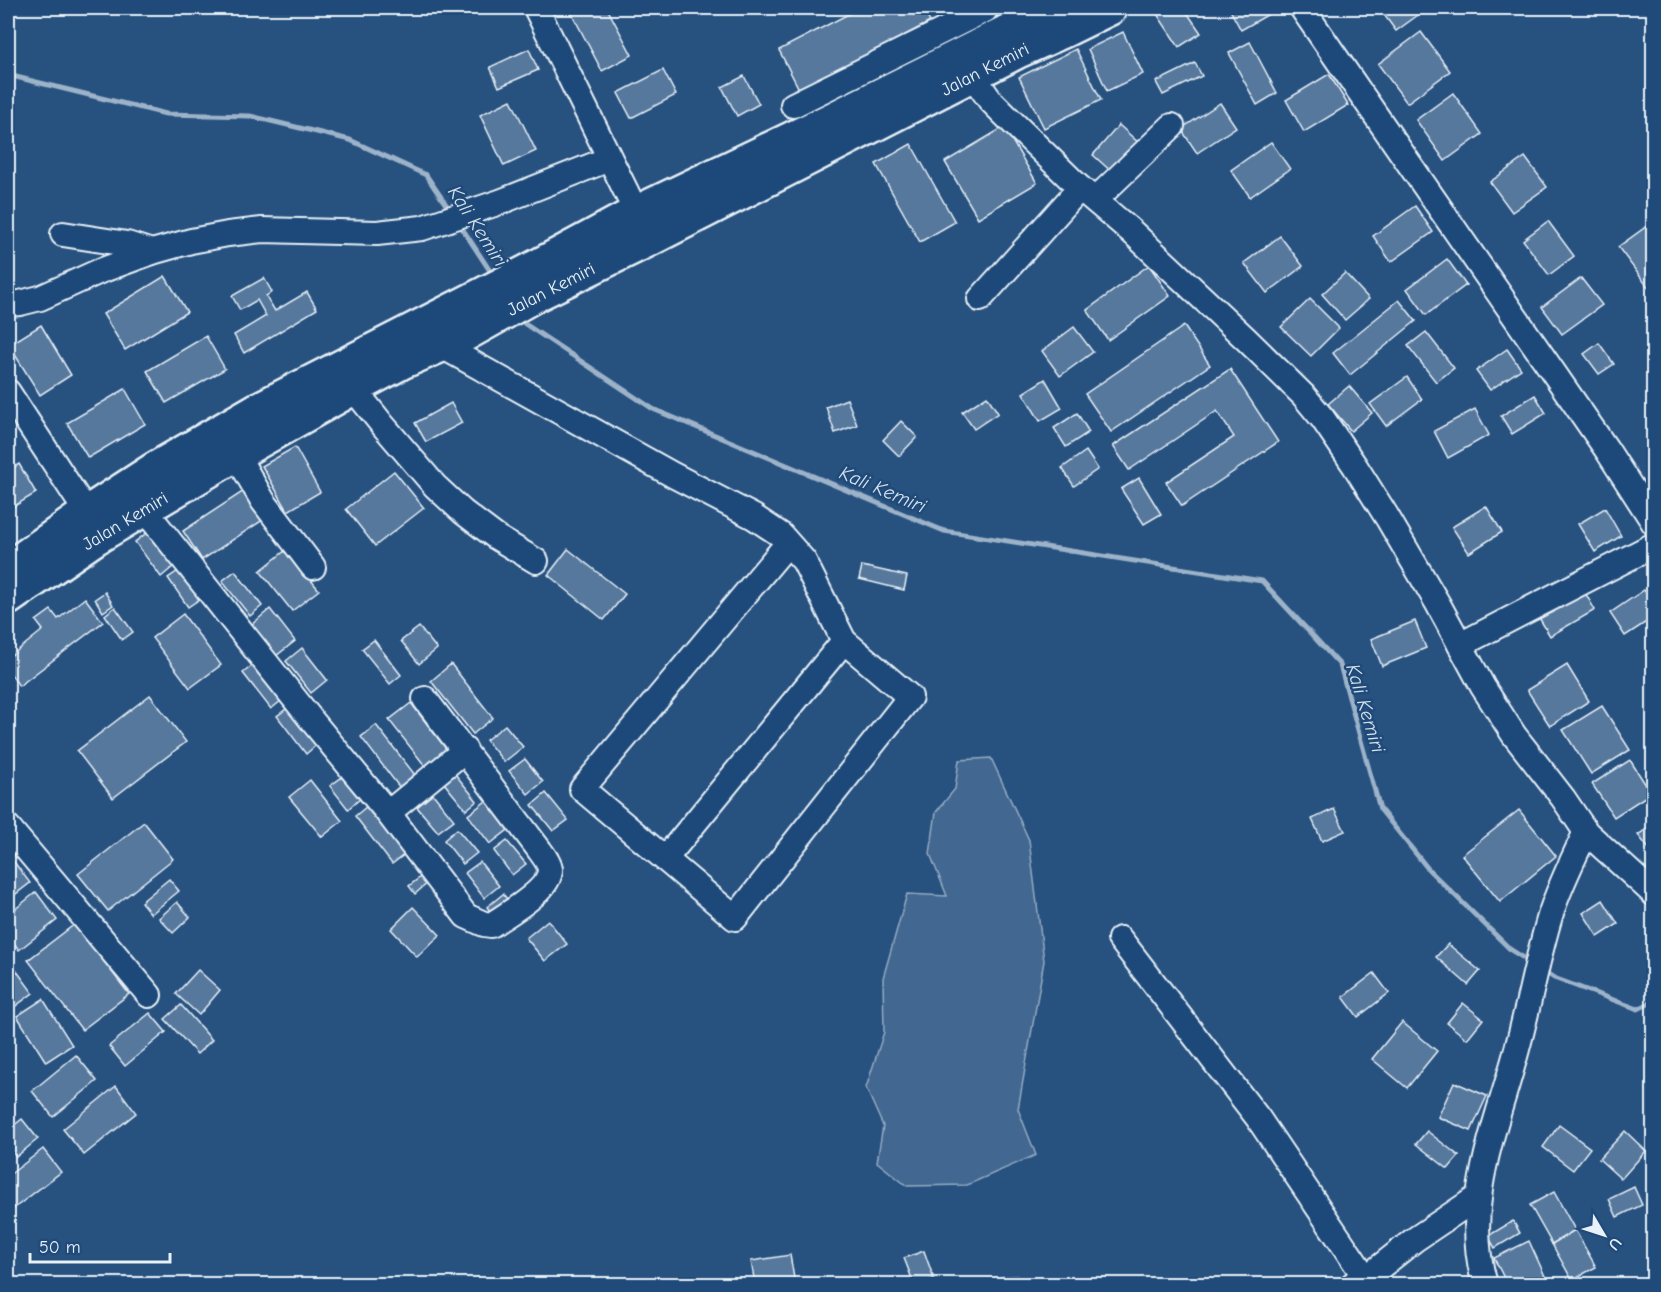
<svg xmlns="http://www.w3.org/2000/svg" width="1661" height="1292" viewBox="0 0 1661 1292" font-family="'Comic Neue',sans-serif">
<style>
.green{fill:#436891;stroke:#96acc4;stroke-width:1.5}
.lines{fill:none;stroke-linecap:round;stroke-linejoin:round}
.stream{stroke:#9db3c9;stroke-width:5}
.building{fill:#57789d;stroke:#e8f1f8;stroke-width:1.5}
.minor-casing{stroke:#e8f1f8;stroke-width:28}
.highway-casing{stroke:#e8f1f8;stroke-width:38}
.minor{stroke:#1f4a7a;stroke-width:24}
.highway{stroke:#1f4a7a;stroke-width:33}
.labels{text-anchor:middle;stroke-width:5;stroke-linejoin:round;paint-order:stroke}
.street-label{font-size:18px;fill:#e8f1f8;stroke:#1f4a7a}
.water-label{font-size:20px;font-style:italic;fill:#d5e2ec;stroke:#1f4a7a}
</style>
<rect width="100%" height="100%" fill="#27517f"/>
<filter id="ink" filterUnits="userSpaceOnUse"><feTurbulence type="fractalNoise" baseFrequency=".0167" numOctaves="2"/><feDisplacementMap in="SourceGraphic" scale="12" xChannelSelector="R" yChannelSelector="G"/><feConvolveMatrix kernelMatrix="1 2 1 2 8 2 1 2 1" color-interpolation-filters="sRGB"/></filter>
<g filter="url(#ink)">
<path class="green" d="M991,758L1029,840L1044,961L1018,1109L1036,1155L967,1185L907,1186L877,1162L883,1126L866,1088L884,1032L883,978L907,894L947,896L930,854L936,812L955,789L959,760Z"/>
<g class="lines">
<g class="stream">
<path d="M8,75L166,114L250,116L350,140L426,175L451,212"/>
<path d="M458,222L494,277"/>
<path d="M519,315L525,324L653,409L944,531L1262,581L1340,665L1380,809L1429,870L1511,950L1532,963"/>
<path d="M1542,970L1554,978L1638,1009L1654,1001"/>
</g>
</g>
<g class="building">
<path d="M569,8H607L632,55L602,71Z"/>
<path d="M860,8H922L930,22L800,91L779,50Z"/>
<path d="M1166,8H1184L1201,33L1179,47L1157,14Z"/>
<path d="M1229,8H1275L1276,10L1241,30Z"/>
<path d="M1379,8H1423L1425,10L1396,31Z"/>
<path d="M1123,32L1143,74L1107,91L1088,49Z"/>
<path d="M1421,32L1450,71L1407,103L1378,64Z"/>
<path d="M1250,42L1277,93L1257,105L1229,53Z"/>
<path d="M529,49L538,70L499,87L490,67Z"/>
<path d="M1076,49L1101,100L1044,128L1019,77Z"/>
<path d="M1195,63L1202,76L1163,95L1156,82Z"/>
<path d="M663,70L676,95L631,118L618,93Z"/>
<path d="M1329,74L1348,105L1304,132L1286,100Z"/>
<path d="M744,76L759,104L737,116L722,87Z"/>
<path d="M1453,93L1482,134L1445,161L1416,120Z"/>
<path d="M511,100L536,151L504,166L480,115Z"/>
<path d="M1220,103L1236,127L1197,153L1181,129Z"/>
<path d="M1119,125L1140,144L1114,174L1093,155Z"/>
<path d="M1004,127L1037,183L978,218L945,162Z"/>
<path d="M1271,142L1290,169L1250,197L1231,170Z"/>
<path d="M911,144L955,222L920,242L876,164Z"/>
<path d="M1525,157L1547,187L1512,212L1490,182Z"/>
<path d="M1415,206L1433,232L1391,262L1373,236Z"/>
<path d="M1548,221L1574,256L1549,275L1523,240Z"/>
<path d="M1654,221V283L1648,287L1618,247Z"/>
<path d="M1280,236L1303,266L1267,293L1244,263Z"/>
<path d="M1447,259L1466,285L1426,315L1407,289Z"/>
<path d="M1149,265L1170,296L1108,340L1087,310Z"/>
<path d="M1345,273L1369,299L1345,320L1322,294Z"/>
<path d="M165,276L187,312L125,350L103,314Z"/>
<path d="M264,278L272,292L266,296L275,311L307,292L317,309L244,353L234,335L266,316L257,300L240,310L232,296Z"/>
<path d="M1581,278L1602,305L1562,334L1542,307Z"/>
<path d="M1310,299L1339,328L1311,356L1281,327Z"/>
<path d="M1399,300L1416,321L1350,375L1333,353Z"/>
<path d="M41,325L71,375L40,395L9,345Z"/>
<path d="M1184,326L1210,365L1111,432L1085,394Z"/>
<path d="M1074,327L1093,352L1060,376L1042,351Z"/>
<path d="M1426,332L1454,368L1436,382L1408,346Z"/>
<path d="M206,336L225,369L166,403L147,371Z"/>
<path d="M1599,343L1614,364L1599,374L1584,354Z"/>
<path d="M1507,349L1521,369L1490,390L1476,371Z"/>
<path d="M1230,369L1278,442L1182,506L1166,482L1234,437L1217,411L1129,470L1113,446Z"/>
<path d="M1407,377L1422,399L1386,426L1370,404Z"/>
<path d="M1045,379L1062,408L1040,421L1023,393Z"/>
<path d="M1349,386L1372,413L1351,431L1328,404Z"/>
<path d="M125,389L145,424L88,458L67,423Z"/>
<path d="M1535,395L1546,413L1512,434L1501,416Z"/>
<path d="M987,396L998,413L974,429L962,412Z"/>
<path d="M847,399L857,425L835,433L826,407Z"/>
<path d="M451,403L462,423L426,442L415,423Z"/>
<path d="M1475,409L1489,435L1448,458L1434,431Z"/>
<path d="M1077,413L1089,432L1066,447L1054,428Z"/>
<path d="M901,421L917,437L899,456L883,440Z"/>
<path d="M295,447L320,492L288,511L262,466Z"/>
<path d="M1086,451L1098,469L1074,486L1062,468Z"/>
<path d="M19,464L36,493L8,510V471Z"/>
<path d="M394,471L424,508L375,546L346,509Z"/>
<path d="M1139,478L1161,514L1144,524L1121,489Z"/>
<path d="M250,487L269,516L202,560L183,531Z"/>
<path d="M1486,506L1502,532L1469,553L1452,527Z"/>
<path d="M1605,508L1621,536L1595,552L1578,524Z"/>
<path d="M153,528L179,562L161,577L135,542Z"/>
<path d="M568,549L625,594L604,620L548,575Z"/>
<path d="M286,550L319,590L292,611L260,571Z"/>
<path d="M187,565L207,594L188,607L168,578Z"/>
<path d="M862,566L907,576L904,590L859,579Z"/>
<path d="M235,571L262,606L250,616L222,581Z"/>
<path d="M1580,584L1595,610L1550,636L1535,611Z"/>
<path d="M1644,590L1654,603V617L1625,636L1610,613Z"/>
<path d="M105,592L113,605L103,612L95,599Z"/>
<path d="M85,598L103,622L19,686L8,670V658L43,630L36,621L51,610L58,619Z"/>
<path d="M115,607L133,632L122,640L105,615Z"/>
<path d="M270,609L295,641L276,656L251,625Z"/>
<path d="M183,614L221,665L190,688L152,638Z"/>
<path d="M1415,621L1426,648L1382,666L1371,639Z"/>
<path d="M419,627L437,649L419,664L401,641Z"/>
<path d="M374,640L401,675L390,684L362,649Z"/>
<path d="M302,648L327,680L311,693L286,661Z"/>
<path d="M258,661L287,696L271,709L243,673Z"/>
<path d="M451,664L493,718L473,734L431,681Z"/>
<path d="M1567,665L1589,701L1550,726L1527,690Z"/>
<path d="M150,695L186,742L113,798L77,751Z"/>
<path d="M294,703L322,740L306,754L277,716Z"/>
<path d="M411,703L450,754L429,771L389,720Z"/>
<path d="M1602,706L1630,750L1591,774L1563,730Z"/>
<path d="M376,725L419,780L403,792L361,737Z"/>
<path d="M505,725L523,747L504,762L486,740Z"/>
<path d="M525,759L543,782L528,794L509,771Z"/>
<path d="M1630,760L1651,793L1614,817L1592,784Z"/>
<path d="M349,772L366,794L348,809L330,786Z"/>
<path d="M455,774L477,801L466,810L444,783Z"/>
<path d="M310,780L342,821L322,837L289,797Z"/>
<path d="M546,793L568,820L553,831L532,805Z"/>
<path d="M433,794L454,820L438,832L417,807Z"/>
<path d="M486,801L508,830L490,844L468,815Z"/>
<path d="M372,802L410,850L392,864L355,816Z"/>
<path d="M1334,809L1345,831L1322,841L1312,819Z"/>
<path d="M1519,810L1556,856L1500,902L1462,855Z"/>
<path d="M144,822L173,859L108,911L78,874Z"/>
<path d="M1654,824V855L1638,835Z"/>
<path d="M457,829L477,853L463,864L444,840Z"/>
<path d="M507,841L526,864L512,875L494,851Z"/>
<path d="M8,854L30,883L8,900Z"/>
<path d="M480,862L499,886L484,898L465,873Z"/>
<path d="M423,875L429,882L415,894L409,886Z"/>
<path d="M169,879L179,891L151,914L141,902Z"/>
<path d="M36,892L57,920L19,950L8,935V915Z"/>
<path d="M503,894L510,903L494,916L487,907Z"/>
<path d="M1603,900L1618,924L1598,937L1583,913Z"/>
<path d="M177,902L190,917L173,933L159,918Z"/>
<path d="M413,907L440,935L417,957L391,929Z"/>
<path d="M548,920L567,944L545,961L526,938Z"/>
<path d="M75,924L129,994L82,1030L28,960Z"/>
<path d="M1448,944L1480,971L1468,985L1436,957Z"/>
<path d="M8,959L33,993L9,1011L8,1010Z"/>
<path d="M198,970L220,990L199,1015L176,994Z"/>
<path d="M1374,973L1389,993L1358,1017L1343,997Z"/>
<path d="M43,999L72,1045L46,1062L17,1016Z"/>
<path d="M1463,1003L1483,1019L1467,1039L1447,1023Z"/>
<path d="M181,1005L212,1040L197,1054L165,1019Z"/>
<path d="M150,1013L166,1032L125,1066L109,1046Z"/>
<path d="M1402,1022L1437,1051L1407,1088L1372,1059Z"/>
<path d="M76,1055L97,1081L53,1117L32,1091Z"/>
<path d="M1454,1082L1487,1096L1471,1131L1438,1117Z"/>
<path d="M116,1086L136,1113L84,1155L63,1129Z"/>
<path d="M22,1119L38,1139L16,1157L8,1146V1130Z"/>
<path d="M1559,1125L1590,1148L1573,1170L1543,1147Z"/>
<path d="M1427,1131L1459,1156L1448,1169L1416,1144Z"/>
<path d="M1625,1131L1646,1151L1621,1179L1599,1159Z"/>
<path d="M43,1149L61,1172L8,1213V1176Z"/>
<path d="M1634,1187L1642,1205L1617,1217L1609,1199Z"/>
<path d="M1554,1192L1575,1230L1552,1244L1530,1205Z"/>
<path d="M1513,1221L1520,1233L1495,1248L1488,1236Z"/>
<path d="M1575,1230L1596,1267L1572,1280L1552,1244Z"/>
<path d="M1529,1241L1545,1276L1527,1284H1507L1494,1258Z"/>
<path d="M924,1251L934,1279L920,1284H914L904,1258Z"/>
<path d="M790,1255L795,1284H755L751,1261Z"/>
<path d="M1017,1276V1284H1003L1002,1277Z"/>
</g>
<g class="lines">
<g class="minor-casing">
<g id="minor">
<path d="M536,8L643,226"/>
<path d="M1302,8L1359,91L1607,450L1654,523"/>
<path d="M963,62L990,100L1006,116L1080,188L1131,231L1246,339L1304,396L1323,419L1355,466L1387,517L1438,604L1483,687L1514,735L1563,798L1586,832L1654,894"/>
<path d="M793,105L985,10"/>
<path d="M1095,200L1172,126"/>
<path d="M63,234L127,244L152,252"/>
<path d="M980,299L1080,188"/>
<path d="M8,304L20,303L40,298L100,271L152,252L191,241L228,234L262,230L377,233L422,228L500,202L609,159"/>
<path d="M440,345L673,475L754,517L781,535L804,561L844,641L910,697L735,918L582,789L788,543"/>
<path d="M353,388L381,423L435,486L463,512L496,537L536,561"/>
<path d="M8,392L87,513"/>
<path d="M236,454L263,501L313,567"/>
<path d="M144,509L314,723L388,813L466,916L484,924L491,925C507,914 551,890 550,869C549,862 543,855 538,848L425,699"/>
<path d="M1460,645L1654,545"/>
<path d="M388,813L465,750"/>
<path d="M8,827L149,995"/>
<path d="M665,859L844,641"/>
<path d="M1120,939L1258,1118L1365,1277"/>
<path d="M1353,1284L1375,1271L1414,1240L1478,1197"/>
<path d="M1485,1284C1461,1204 1497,1125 1517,1049C1529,1005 1537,959 1550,916C1559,887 1573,859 1586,832"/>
</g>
</g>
<g class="highway-casing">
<g id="highway">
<path d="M8,569L87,513L155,469L257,410L525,273L636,213L833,119L1055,8"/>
<path d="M8,598L95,538L236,454L353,388L404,361L460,337L535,295L650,239L1016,52L1063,31L1110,8"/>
</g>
</g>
<use href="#minor" class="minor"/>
<use href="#highway" class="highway"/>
</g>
</g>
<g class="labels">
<g class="street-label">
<text transform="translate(985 69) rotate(-27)" y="6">Jalan Kemiri</text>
<text transform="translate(551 289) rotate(-27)" y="6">Jalan Kemiri</text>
<text transform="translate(125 521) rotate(-31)" y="6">Jalan Kemiri</text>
</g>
<g class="water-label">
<text transform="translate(478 226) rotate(57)" y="7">Kali Kemiri</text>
<text transform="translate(883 489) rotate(23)" y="7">Kali Kemiri</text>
<text transform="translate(1366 708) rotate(73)" y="7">Kali Kemiri</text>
</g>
</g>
<rect width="1661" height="1292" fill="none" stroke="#1f4a7a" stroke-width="30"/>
<rect x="15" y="15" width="1631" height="1262" fill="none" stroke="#e8f1f8" stroke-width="2" filter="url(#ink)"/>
<g transform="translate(1604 1235) rotate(129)" stroke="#1f4a7a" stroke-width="4.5" paint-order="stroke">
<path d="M0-4.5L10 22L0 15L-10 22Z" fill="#e8f1f8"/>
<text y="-9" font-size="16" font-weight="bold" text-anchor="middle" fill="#e8f1f8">U</text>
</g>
<path d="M30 1253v9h140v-9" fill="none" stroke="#e8f1f8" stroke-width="3"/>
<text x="39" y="1253" font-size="18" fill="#e8f1f8" stroke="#1f4a7a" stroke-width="4.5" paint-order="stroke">50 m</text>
</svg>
